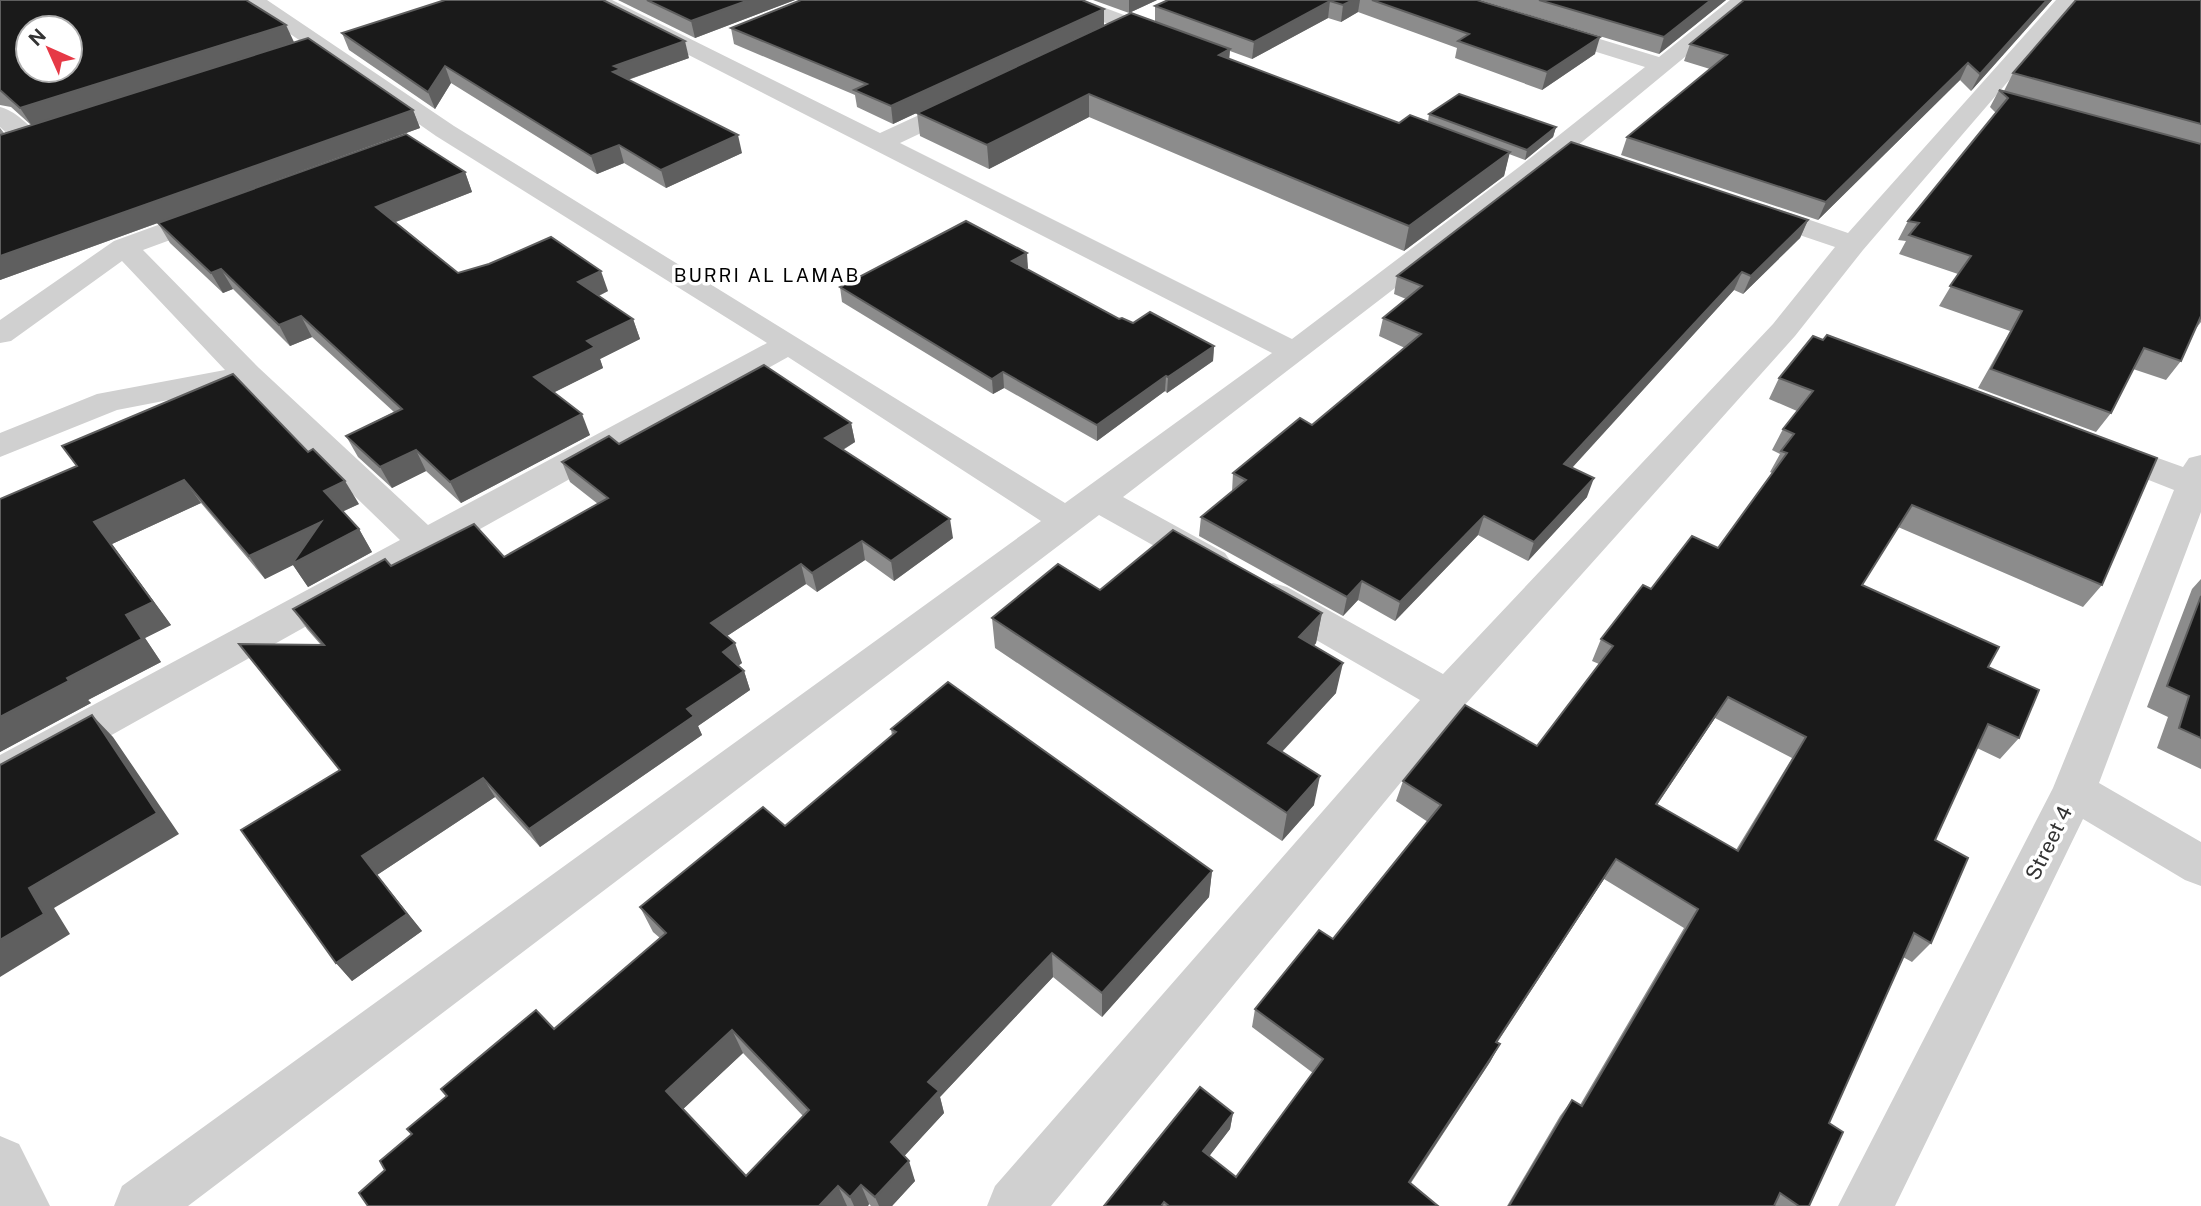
<svg xmlns="http://www.w3.org/2000/svg" width="2201" height="1206" viewBox="0 0 2201 1206" font-family="'Public Sans',sans-serif">
<style>
.lines{fill:none;stroke-linecap:round;stroke-linejoin:round}
.minor{fill:#d0d0d0;fill-rule:evenodd}
.wall{fill:#8c8c8c;fill-rule:evenodd}
.shaded-wall{fill:#5f5f5f}
.building{fill:#1a1a1a;stroke:#5f5f5f;stroke-width:2;fill-rule:evenodd}
.labels{text-anchor:middle;stroke-width:7;stroke-linejoin:round;paint-order:stroke}
.far-neighbourhood-label{font-size:19px;letter-spacing:2px;fill:#000;stroke:#fff}
.street-label{font-size:21px;fill:#333;stroke:#fff}
</style>
<rect width="100%" height="100%" fill="#fff"/>
<g class="lines">
<g class="minor">
<path d="M242,0H267L454,126L1065,503L1272,353L589,4L585,0H612L880,133L956,98L965,96L974,98L977,103L974,108L900,143L1292,339L1519,167L1645,67L1442,4L1438,0H1471L1659,57L1730,0H1754L1537,179L1123,497L1225,553L1231,562L1225,571L1212,575L1199,571L1099,515L188,1206H114L122,1186L1041,521L788,357L15,789L0,794V755L400,540L241,386L117,410L0,457V433L97,394L225,370L122,261L11,341L0,343V320L114,241L202,209L212,207L222,209L226,215L222,221L143,250L259,368L428,525L767,343L436,136Z"/>
<path d="M1054,0H1084L1172,33L1175,38L1172,43H1156L1058,4Z"/>
<path d="M2056,0H2078L1863,250L1795,336L1463,707L1051,1206H987L995,1186L1420,700L1259,607L1254,597L1259,587L1273,583L1287,587L1443,674L1773,324L1835,247L1746,217L1742,211L1746,205L1756,203L1766,205L1848,233Z"/>
<path d="M0,107C14,110 31,126 40,138L36,143C19,148 12,138 0,127Z"/>
<path d="M2105,439L2183,467L2189,458L2201,455V512L2099,783L2201,842V886L2185,880L2083,819L1895,1206H1838L2053,788L2174,490L2093,458L2088,450L2093,442Z"/>
<path d="M0,1136L19,1144L50,1206H0Z"/>
</g>
</g>
<g class="wall">
<path d="M0,0L294,42L213,68L413,110L420,128L165,220L465,172L472,192L396,222L458,273L608,291L599,296L633,319L640,339L600,359L603,368L554,392L590,435L461,503L426,471L392,488L358,457L346,436L394,412L312,337L290,346L233,289L223,293L170,243L158,223L0,280V128L4,133L31,125L11,107L0,105Z"/>
<path d="M618,0H795L695,38Z"/>
<path d="M1093,0H1157L1129,13Z"/>
<path d="M1168,0H1477L1595,54L1542,90L1455,58L1457,48L1358,12L1341,22L1328,18L1252,59L1230,51L1229,59L1399,123L1428,122L1429,114L1556,127L1553,137L1525,160L1509,154L1504,176L1404,251L1089,117L989,169L920,136L917,113L1077,38L893,124L857,107L855,95L734,44L731,28L1104,25L1155,22V6Z"/>
<path d="M1480,0H1726L1659,54Z"/>
<path d="M1744,0H2052L1971,91L1960,80L1818,220L1621,155L1627,137L1710,69L1684,61L1690,44Z"/>
<path d="M2201,0V322L2194,331L2181,361L2166,380L2133,369L2111,413L2096,432L1978,388L2010,331L1939,306L1958,274L1899,254L1906,241L1898,240L1908,221L1996,113L1990,107L1999,90L2004,91L2013,73Z"/>
<path d="M342,33L689,58L628,80L742,153L666,188L624,163L597,174L451,83L435,109L349,50Z"/>
<path d="M1808,220L1800,238L1743,294L1734,290L1572,468L1587,497L1528,561L1478,535L1395,621L1358,600L1343,616L1199,536L1201,517L1232,492L1233,473L1312,425L1405,348L1379,336L1383,318L1406,299L1394,294L1397,276Z"/>
<path d="M1028,268L1026,269L1119,319L1214,346L1213,361L1167,393L1165,391L1097,441L1004,388L993,394L842,302L840,287Z"/>
<path d="M1813,336L2102,585L2083,607L1898,527L1862,585L1988,667L2019,738L2000,759L1977,748L1935,840L1931,943L1912,962L1903,957L1829,1123L1809,1206H1507L1560,1116L1572,1100L1580,1105L1684,928L1604,879L1497,1043L1500,1044L1490,1062L1411,1183L1438,1206H1104L1233,1113L1230,1129L1209,1156L1236,1177L1313,1073L1252,1027L1255,1009L1333,939L1428,822L1396,801L1403,781L1537,746L1599,664L1592,661L1601,639L1651,589L1718,548L1772,473L1770,472L1780,454L1772,450L1783,429L1797,411L1769,399L1779,378ZM1715,718L1792,758L1736,850L1657,805Z"/>
<path d="M851,423L855,442L843,450L953,538L894,581L865,560L817,592L806,584L727,636L742,663L738,666L744,671L750,690L698,726L702,735L540,847L495,797L377,875L422,931L352,981L336,963L340,771L321,645L307,629L293,609L391,566L504,557L598,504L570,482L562,462L619,444Z"/>
<path d="M77,466L359,504L342,512L359,529L372,552L308,587L293,565L265,579L201,503L112,544L171,625L145,638L161,662L88,700L91,703L0,752V499Z"/>
<path d="M2201,579V769L2157,748L2168,717L2147,707L2192,589Z"/>
<path d="M1100,590L1322,613L1316,643L1314,646L1336,693L1282,752L1314,805L1282,841L995,648L992,618Z"/>
<path d="M891,729L1212,871L1209,897L1102,1017L1053,977L940,1097L944,1113L904,1156L915,1181L892,1206H871L869,1204L868,1206H368L385,1170L412,1134L554,1029L660,938L653,932L640,907L785,826L892,736ZM743,1053L803,1116L746,1176L683,1109Z"/>
</g>
<g class="shaded-wall">
<path d="M749,0H795L695,38L691,21Z"/>
<path d="M1129,0H1157L1129,13Z"/>
<path d="M1353,0H1360L1358,12L1341,22L1343,5Z"/>
<path d="M1711,0H1726L1659,54L1664,37Z"/>
<path d="M2047,0H2052L1971,91L1980,74Z"/>
<path d="M1330,1L1328,18L1252,59L1254,42Z"/>
<path d="M1104,9V25L893,124L891,106Z"/>
<path d="M286,25L294,42L32,126L20,108Z"/>
<path d="M1600,37L1595,54L1542,90L1547,72Z"/>
<path d="M685,41L689,58L624,81L613,72L614,66Z"/>
<path d="M1230,49L1228,72L1219,55Z"/>
<path d="M1968,63L1960,80L1818,220L1826,202Z"/>
<path d="M445,66L451,83L435,109L428,92Z"/>
<path d="M1089,94V117L989,169L987,145Z"/>
<path d="M413,110L420,128L0,280V256Z"/>
<path d="M1556,127L1553,137L1525,160L1527,150Z"/>
<path d="M738,135L742,153L666,188L661,170Z"/>
<path d="M619,145L624,163L597,174L591,156Z"/>
<path d="M1510,152L1504,176L1404,251L1409,226Z"/>
<path d="M465,172L472,192L385,226L376,207Z"/>
<path d="M1808,220L1800,238L1743,294L1751,276Z"/>
<path d="M1027,253L1028,268L1013,276L1012,261Z"/>
<path d="M221,269L233,289L223,293L211,273Z"/>
<path d="M601,271L608,291L585,302L578,282Z"/>
<path d="M1742,272L1734,290L1558,483L1564,464Z"/>
<path d="M301,316L312,337L290,346L279,325Z"/>
<path d="M633,319L640,339L600,359L603,368L543,398L534,377L587,341Z"/>
<path d="M1214,346L1213,361L1167,393L1168,377Z"/>
<path d="M1003,372L1004,388L993,394L992,379Z"/>
<path d="M1166,376L1165,391L1097,441V425Z"/>
<path d="M582,414L590,435L461,503L450,482Z"/>
<path d="M851,423L855,442L829,458L825,438Z"/>
<path d="M416,450L426,471L392,488L380,467Z"/>
<path d="M1594,478L1587,497L1528,561L1534,542Z"/>
<path d="M184,480L201,503L112,544L171,625L145,638L161,662L88,700L91,703L0,752V717L67,678L94,522Z"/>
<path d="M345,481L359,504L337,514L324,491Z"/>
<path d="M1484,516L1478,535L1395,621L1400,602Z"/>
<path d="M950,519L953,538L894,581L891,561Z"/>
<path d="M321,522L359,529L372,552L308,587L293,565L265,579L249,556Z"/>
<path d="M862,541L865,560L817,592L812,573Z"/>
<path d="M801,564L806,584L718,642L711,623Z"/>
<path d="M1362,581L1358,600L1343,616L1347,597Z"/>
<path d="M1322,613L1316,643L1294,666L1299,637Z"/>
<path d="M735,643L742,663L729,672L723,652Z"/>
<path d="M1343,663L1336,693L1263,772L1268,743Z"/>
<path d="M744,671L750,690L698,726L702,735L540,847L529,829L687,709Z"/>
<path d="M1728,697L1715,718L1644,824L1656,804Z"/>
<path d="M92,715L113,737L179,834L54,908L70,934L0,977V940L29,888Z"/>
<path d="M1320,776L1314,805L1282,841L1287,813Z"/>
<path d="M483,778L495,797L377,875L422,931L352,981L336,963L362,856Z"/>
<path d="M1616,859L1604,879L1486,1059L1496,1042Z"/>
<path d="M1212,871L1209,897L1102,1017V993Z"/>
<path d="M1052,953L1053,977L940,1097L944,1113L898,1163L891,1142L928,1082Z"/>
<path d="M732,1030L743,1053L680,1112L666,1091Z"/>
<path d="M1500,1044L1490,1062L1401,1197L1409,1182Z"/>
<path d="M1233,1113L1230,1129L1201,1167L1203,1151Z"/>
<path d="M909,1161L915,1181L892,1206H879L875,1197Z"/>
<path d="M861,1185L869,1204L868,1206H854L850,1197Z"/>
<path d="M838,1186L847,1206H819Z"/>
</g>
<g class="building">
<path d="M0,0H246L286,25L20,108L0,90ZM28,28H70V70H28Z"/>
<path d="M445,0H603L685,41L614,66L621,69L613,72L738,135L661,170L619,145L591,156L445,66L428,92L342,33Z"/>
<path d="M647,0H749L691,21Z"/>
<path d="M801,0H1082L1104,9L891,106L854,90L867,84L731,28Z"/>
<path d="M1168,0H1353L1343,5L1330,1L1254,42L1155,6Z"/>
<path d="M1372,0H1477L1600,37L1547,72L1458,41L1469,34Z"/>
<path d="M1539,0H1711L1664,37Z"/>
<path d="M1744,0H2047L1980,74L1968,63L1826,202L1627,137L1727,55L1690,44Z"/>
<path d="M2076,0H2201V124L2013,73Z"/>
<path d="M1131,13L1230,49L1219,55L1399,123L1410,115L1510,152L1409,226L1089,94L987,145L917,113Z"/>
<path d="M308,38L413,110L0,256V135Z"/>
<path d="M1999,90L2201,144V316L2181,361L2144,348L2111,413L1991,369L2022,311L1950,286L1971,256L1909,235L1919,223L1908,221L2008,98Z"/>
<path d="M1459,94L1556,127L1527,150L1429,114Z"/>
<path d="M406,134L465,172L376,207L458,273L489,264L551,237L601,271L578,282L633,319L587,341L595,347L534,377L582,414L450,482L416,450L380,467L346,436L402,409L301,316L279,325L221,269L211,273L158,223Z"/>
<path d="M1571,142L1808,220L1751,276L1742,272L1564,464L1594,478L1534,542L1484,516L1400,602L1362,581L1347,597L1201,517L1246,480L1233,473L1300,418L1312,425L1421,334L1383,318L1422,286L1397,276Z"/>
<path d="M966,221L1027,253L1012,261L1119,319L1122,318L1133,323L1150,312L1214,346L1168,377L1166,376L1097,425L1003,372L992,379L840,287Z"/>
<path d="M1827,335L2157,458L2102,585L1912,505L1862,585L1999,647L1988,667L2039,690L2019,738L1988,724L1935,840L1968,858L1931,943L1914,933L1829,1123L1843,1132L1809,1206H1799L1780,1193L1774,1206H1509L1572,1100L1582,1106L1698,909L1616,859L1496,1042L1500,1044L1409,1182L1438,1206H1169L1164,1202L1161,1206H1104L1200,1087L1233,1113L1203,1151L1236,1177L1323,1059L1255,1009L1319,930L1333,939L1441,805L1403,781L1465,705L1537,746L1613,646L1601,639L1643,585L1651,589L1692,536L1718,548L1787,453L1781,451L1794,434L1783,429L1813,391L1779,378L1813,336L1823,340ZM1728,697L1806,737L1738,851L1656,804Z"/>
<path d="M764,365L851,423L825,438L950,519L891,561L862,541L812,573L801,564L711,623L735,643L723,652L744,671L687,709L694,716L529,829L483,778L362,856L407,914L336,963L241,830L340,770L239,644L324,645L293,609L385,559L391,566L474,524L504,557L608,498L562,462L609,436L619,444Z"/>
<path d="M233,374L308,452L313,449L345,481L324,491L359,529L292,564L321,522L249,556L184,480L94,522L153,602L126,615L142,639L67,678L69,681L0,717V499L77,466L62,446Z"/>
<path d="M1173,530L1322,613L1299,637L1343,663L1268,743L1320,776L1287,813L992,618L1058,564L1100,590Z"/>
<path d="M2201,596V738L2179,728L2189,696L2167,686Z"/>
<path d="M948,682L1212,871L1102,993L1052,953L928,1082L939,1091L891,1142L909,1161L875,1197L861,1185L850,1197L838,1186L819,1206H368L359,1193L385,1170L380,1161L412,1134L407,1129L447,1096L441,1089L536,1010L554,1029L666,933L640,907L763,807L785,826L896,732L891,729ZM732,1030L809,1110L746,1176L666,1091Z"/>
<path d="M92,715L157,813L29,888L44,914L0,940V765Z"/>
</g>
<g class="labels">
<g class="far-neighbourhood-label">
<text x="767" y="282">BURRI AL LAMAB</text>
</g>
<g class="street-label">
<text transform="translate(2049 843) rotate(-64)" y="7">Street 4</text>
</g>
</g>
<g transform="translate(49 49) rotate(315)"><circle r="33" fill="#ffffff" stroke="#adadad" stroke-width="2"/>
<path d="M0-5L12 26L0 18L-12 26Z" fill="#e63946"/>
<text y="-10" font-size="19" font-weight="bold" text-anchor="middle" fill="#333333">N</text>
</g>
</svg>
